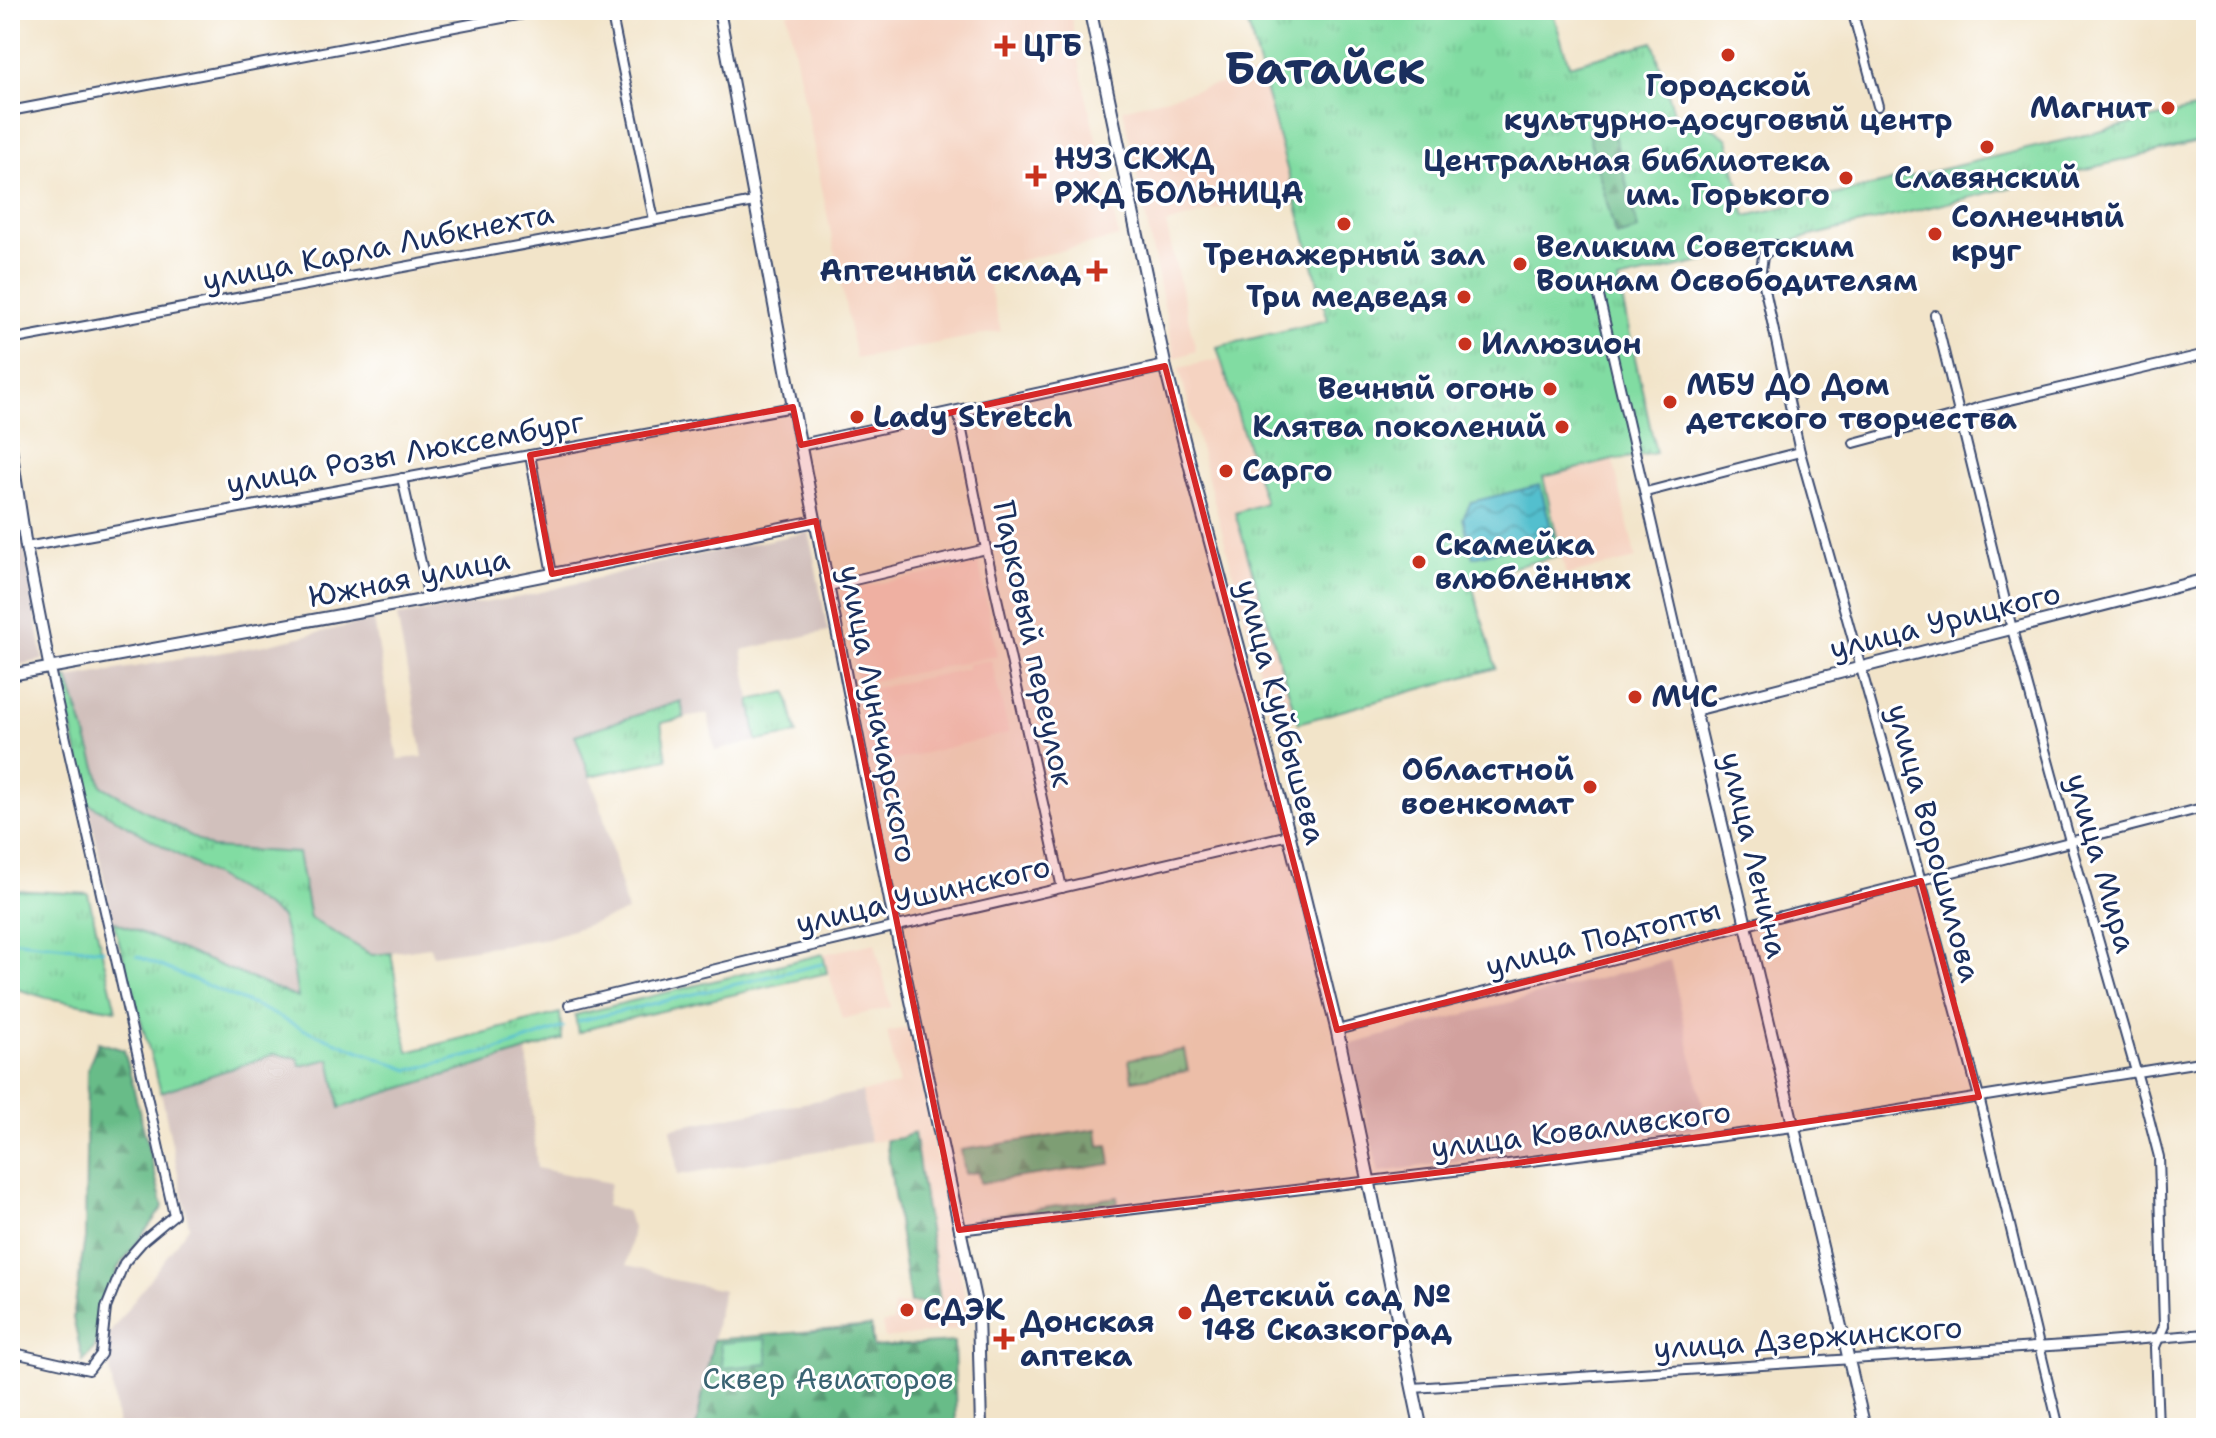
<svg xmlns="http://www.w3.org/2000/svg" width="2216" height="1438" viewBox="0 0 2216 1438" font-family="'Shantell Sans',sans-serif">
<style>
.built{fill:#f5d3c1}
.industrial{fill:#d1c0bc}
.grass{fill:url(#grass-tufts);stroke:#4e8680;stroke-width:2}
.forest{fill:url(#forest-firs);stroke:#427673;stroke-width:2}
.garden{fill:#81dca2;stroke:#4e8680;stroke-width:2}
.water{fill:url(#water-waves);stroke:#377796;stroke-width:2}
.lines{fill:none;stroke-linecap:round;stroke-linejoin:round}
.stream{stroke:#53bfce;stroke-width:3}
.minor-casing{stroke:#3b4a6e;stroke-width:12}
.tertiary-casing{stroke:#3b4a6e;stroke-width:14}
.secondary-casing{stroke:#3b4a6e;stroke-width:15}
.minor{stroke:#fff;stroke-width:8}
.tertiary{stroke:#fff;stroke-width:10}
.secondary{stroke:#fff;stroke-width:11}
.marked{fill:#d62828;fill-opacity:0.2;stroke:#d62828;stroke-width:6;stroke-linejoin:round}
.poi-dot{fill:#c8321e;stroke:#fff;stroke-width:3}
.labels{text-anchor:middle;stroke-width:6;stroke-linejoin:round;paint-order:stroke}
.poi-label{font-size:30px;font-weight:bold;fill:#1b2f5e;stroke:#fff;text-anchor:start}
.street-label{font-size:30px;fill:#1b2f5e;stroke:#fff}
.park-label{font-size:30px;fill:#3a6372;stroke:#fff}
.town-label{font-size:46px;font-weight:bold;fill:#1b2f5e;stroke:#fff}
</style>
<defs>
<pattern id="grass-tufts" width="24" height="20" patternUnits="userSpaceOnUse" patternTransform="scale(2)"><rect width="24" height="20" fill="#81dca2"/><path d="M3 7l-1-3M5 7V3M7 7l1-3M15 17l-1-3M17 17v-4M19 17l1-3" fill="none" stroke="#6fbd8e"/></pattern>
<pattern id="forest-firs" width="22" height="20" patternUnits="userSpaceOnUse" patternTransform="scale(2)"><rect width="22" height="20" fill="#68bc88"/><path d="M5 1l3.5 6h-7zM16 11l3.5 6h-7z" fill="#559972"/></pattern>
<pattern id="water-waves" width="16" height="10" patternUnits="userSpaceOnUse" patternTransform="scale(2)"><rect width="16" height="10" fill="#53bfce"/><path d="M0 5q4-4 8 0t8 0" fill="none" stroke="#449caa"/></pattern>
</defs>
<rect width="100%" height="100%" fill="#fff"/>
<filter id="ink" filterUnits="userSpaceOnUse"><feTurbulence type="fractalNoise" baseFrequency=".0125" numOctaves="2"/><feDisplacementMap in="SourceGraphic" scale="16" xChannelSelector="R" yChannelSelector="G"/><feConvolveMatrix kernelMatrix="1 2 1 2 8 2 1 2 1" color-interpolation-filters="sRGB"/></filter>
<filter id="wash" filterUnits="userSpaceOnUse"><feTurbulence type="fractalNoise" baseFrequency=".006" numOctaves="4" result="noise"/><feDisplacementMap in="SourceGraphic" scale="32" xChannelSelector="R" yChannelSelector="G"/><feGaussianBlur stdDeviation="1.8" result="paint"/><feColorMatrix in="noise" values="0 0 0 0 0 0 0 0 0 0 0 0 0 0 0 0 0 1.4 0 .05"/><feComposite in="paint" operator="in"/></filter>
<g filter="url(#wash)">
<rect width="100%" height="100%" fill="#f2e4c9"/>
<g class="built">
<path d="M798,10H1070L1083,82L1119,237L985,269L1001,331L856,359L787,13Z"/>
<path d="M1261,73L1292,188L1166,224L1196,351L1175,358L1123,109Z"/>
<path d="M1221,359L1265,504L1235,513L1294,710L1271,718L1179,368Z"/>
<path d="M1613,460L1636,559L1566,575L1543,477Z"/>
<path d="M979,564L997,656L858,684L840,591Z"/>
<path d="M991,660L1009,733L871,766L855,692L968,669V664Z"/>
<path d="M875,943L891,1007L842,1019L823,954Z"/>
<path d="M910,1027L966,1301L968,1328L885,1339L882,1324L893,1322V1306L927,1302L896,1138L870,1142L862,1092L899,1085L887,1032Z"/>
</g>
<g class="industrial">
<path d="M10,458L43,660L10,667Z"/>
<path d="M809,532L828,631L742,650L757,741L715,751L708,714L684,718L681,702L575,735L601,806L627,912L548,938L433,955L430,947L372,955L310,918L298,853L212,848L101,786L68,678L260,646L374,620L398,759L423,757L397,616L521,597L654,564Z"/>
<path d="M88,803L246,894L281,917L299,998L113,921Z"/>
<path d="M1670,960L1708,1127L1379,1172L1348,1045Z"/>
<path d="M527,1051L537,1168L610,1183L606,1206L626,1211L633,1227L627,1265L650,1270L670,1279L723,1290L696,1428H118L106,1338L189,1226L161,1092L275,1054L298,1058L301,1066L330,1059L341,1108L396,1088Z"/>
<path d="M862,1092L870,1142L678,1175L671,1128Z"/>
</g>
<g class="grass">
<path d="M1244,10H1552L1569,65L1653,42L1677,123L1701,120L1728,139L1746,216L2203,107L2206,113V140L1754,250L1618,281L1656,453L1613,460L1543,477L1561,555L1470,578L1496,668L1298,723L1235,513L1265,503L1217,347L1328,320Z"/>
<path d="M68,678L102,786L212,848L298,853L310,918L372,955L391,953L408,1052L560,1013L562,1039C489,1065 413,1082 340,1108L330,1059L300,1066L298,1058L275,1054L161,1092L113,921L298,998L290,949L281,917L246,894L88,803L62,681Z"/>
<path d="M787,692L797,734L757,741L750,700Z"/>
<path d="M681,701L684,718L661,723L667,759L590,776L575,735Z"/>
<path d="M10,890L88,894L116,1010L47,998L10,987Z"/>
<path d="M823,954L827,973L596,1026L578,1033L575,1015Z"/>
<path d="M1184,1050L1188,1071L1132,1080L1129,1059Z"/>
</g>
<g class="forest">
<path d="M1612,127L1638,230L1616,236L1588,133Z"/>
<path d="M98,1042L124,1050L163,1207L118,1268L94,1349L83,1362L73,1318L85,1238L87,1070Z"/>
<path d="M1097,1129L1099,1146L1108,1145L1111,1164L980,1183L978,1172L965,1174L961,1150Z"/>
<path d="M914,1133L938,1287L940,1303H910L886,1140L901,1138Z"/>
<path d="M1117,1197L1118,1203L978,1224L977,1218Z"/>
<path d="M871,1326L873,1347L954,1342L956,1428H696L713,1340Z"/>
</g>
<path class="garden" d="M766,1339L768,1364L723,1368L720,1343Z"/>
<path class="water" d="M1540,485L1553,536L1473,557L1463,518L1471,502Z"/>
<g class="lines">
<g class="stream">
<path d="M10,940L103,950"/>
<path d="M137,956L265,1010L303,1029L409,1070L504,1048L563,1027"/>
<path d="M579,1021L822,964"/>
</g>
</g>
</g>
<g filter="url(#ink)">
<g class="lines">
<g class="minor-casing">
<g id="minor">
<path d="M612,10V16L654,220"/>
<path d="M1852,10L1878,106"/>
<path d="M10,111L545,10"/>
<path d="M1776,245L1763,256L1761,271L1800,452L1921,881L1979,1097L2059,1428"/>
<path d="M1598,292L1695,710"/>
<path d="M1935,315L2012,629L2070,841L2145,1103L2159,1157L2164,1326L2155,1347L2158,1428"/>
<path d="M10,340L754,202"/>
<path d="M958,411L986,549L1062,888"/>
<path d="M1854,443L1958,415L1980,407L2206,354"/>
<path d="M530,455L552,574"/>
<path d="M402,478L429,598"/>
<path d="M1646,492L1800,452"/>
<path d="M26,547L793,407"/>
<path d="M829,586L986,549"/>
<path d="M569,1005L769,956L1289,835"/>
<path d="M1337,1030L2206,807"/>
<path d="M959,1230L1462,1170L1793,1127L2206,1061"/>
<path d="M10,1352L89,1370L101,1354L106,1308L124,1263L144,1240L174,1215L50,669"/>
<path d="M1413,1388L2081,1344L2206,1334"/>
</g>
</g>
<g class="tertiary-casing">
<g id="tertiary">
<path d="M719,10L793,407L895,926L978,1313L981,1428"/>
<path d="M10,441L26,547L50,669"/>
<path d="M801,445L1165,366"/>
<path d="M10,675L417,601L816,521"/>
<path d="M1865,1428L1695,710L2206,579"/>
</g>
</g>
<g class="secondary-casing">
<path id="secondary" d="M1090,10L1165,366L1193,477L1289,835L1337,1030L1421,1428"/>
</g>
<use href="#minor" class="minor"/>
<use href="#tertiary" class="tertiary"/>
<use href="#secondary" class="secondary"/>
</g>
</g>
<path class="marked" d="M1165,366L1337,1030L1921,881L1979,1097L1510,1164L959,1230L816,521L552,574L530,455L793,407L801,445Z"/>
<g class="poi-dot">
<path d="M1001 34h8v8h8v8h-8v8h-8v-8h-8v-8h8z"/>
<circle cx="1728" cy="55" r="8"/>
<circle cx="2168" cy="108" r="8"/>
<circle cx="1987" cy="147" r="8"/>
<path d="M1032 164h8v8h8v8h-8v8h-8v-8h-8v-8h8z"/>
<circle cx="1846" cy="178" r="8"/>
<circle cx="1344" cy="224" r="8"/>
<circle cx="1935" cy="234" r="8"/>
<circle cx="1520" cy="264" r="8"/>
<path d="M1093 259h8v8h8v8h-8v8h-8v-8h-8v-8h8z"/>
<circle cx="1464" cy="297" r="8"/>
<circle cx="1465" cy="344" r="8"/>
<circle cx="1550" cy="389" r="8"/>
<circle cx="1670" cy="402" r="8"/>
<circle cx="857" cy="417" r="8"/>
<circle cx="1562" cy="427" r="8"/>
<circle cx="1226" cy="471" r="8"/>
<circle cx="1419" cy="562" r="8"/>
<circle cx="1635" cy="697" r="8"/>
<circle cx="1590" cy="787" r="8"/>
<circle cx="907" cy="1310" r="8"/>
<circle cx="1185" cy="1313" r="8"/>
<path d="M1000 1327h8v8h8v8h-8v8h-8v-8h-8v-8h8z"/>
</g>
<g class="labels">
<g class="poi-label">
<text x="1023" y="56">ЦГБ</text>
<text x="1728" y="96" text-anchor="middle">Городской<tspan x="1728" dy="34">культурно-досуговый центр</tspan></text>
<text x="2152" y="118" text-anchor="end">Магнит</text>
<text x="1054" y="169">НУЗ СКЖД<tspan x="1054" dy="34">РЖД БОЛЬНИЦА</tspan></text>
<text x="1830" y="171" text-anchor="end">Центральная библиотека<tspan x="1830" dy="34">им. Горького</tspan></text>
<text x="1987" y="188" text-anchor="middle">Славянский</text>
<text x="1951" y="227">Солнечный<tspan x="1951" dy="34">круг</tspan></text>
<text x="1536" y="257">Великим Советским<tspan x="1536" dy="34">Воинам Освободителям</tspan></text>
<text x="1344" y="265" text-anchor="middle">Тренажерный зал</text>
<text x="1081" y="281" text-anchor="end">Аптечный склад</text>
<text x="1448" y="307" text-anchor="end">Три медведя</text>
<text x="1481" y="354">Иллюзион</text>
<text x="1686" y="395">МБУ ДО Дом<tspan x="1686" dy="34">детского творчества</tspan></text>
<text x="1534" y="399" text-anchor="end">Вечный огонь</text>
<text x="873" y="427">Lady Stretch</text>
<text x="1546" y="437" text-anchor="end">Клятва поколений</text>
<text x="1242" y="481">Сарго</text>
<text x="1435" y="555">Скамейка<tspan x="1435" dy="34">влюблённых</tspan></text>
<text x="1651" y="707">МЧС</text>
<text x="1574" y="780" text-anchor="end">Областной<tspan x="1574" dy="34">военкомат</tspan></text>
<text x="1201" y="1306">Детский сад №<tspan x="1201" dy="34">148 Сказкоград</tspan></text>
<text x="923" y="1320">СДЭК</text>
<text x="1020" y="1332">Донская<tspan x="1020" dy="34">аптека</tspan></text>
</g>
<g class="street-label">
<text transform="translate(378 247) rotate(-11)" y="10">улица Карла Либкнехта</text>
<text transform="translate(405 453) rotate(-10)" y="10">улица Розы Люксембург</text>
<text transform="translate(409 578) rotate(-11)" y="10">Южная улица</text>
<text transform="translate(1945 621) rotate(-14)" y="10">улица Урицкого</text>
<text transform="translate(1033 644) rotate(78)" y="10">Парковый переулок</text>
<text transform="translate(1281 712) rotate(75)" y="10">улица Куйбышева</text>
<text transform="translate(878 714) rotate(79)" y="10">улица Луначарского</text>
<text transform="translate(1934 843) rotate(75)" y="10">улица Ворошилова</text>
<text transform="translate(1754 855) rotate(77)" y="10">улица Ленина</text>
<text transform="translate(2101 863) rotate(74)" y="10">улица Мира</text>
<text transform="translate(923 895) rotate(-13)" y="10">улица Ушинского</text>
<text transform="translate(1603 938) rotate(-14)" y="10">улица Подтопты</text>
<text transform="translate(1581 1130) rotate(-7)" y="10">улица Коваливского</text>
<text transform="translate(1808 1338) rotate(-4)" y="10">улица Дзержинского</text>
</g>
<g class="park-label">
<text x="828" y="1389">Сквер Авиаторов</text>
</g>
<g class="town-label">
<text x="1325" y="84">Батайск</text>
</g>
</g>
<rect width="2216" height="1438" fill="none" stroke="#fff" stroke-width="40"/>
</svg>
